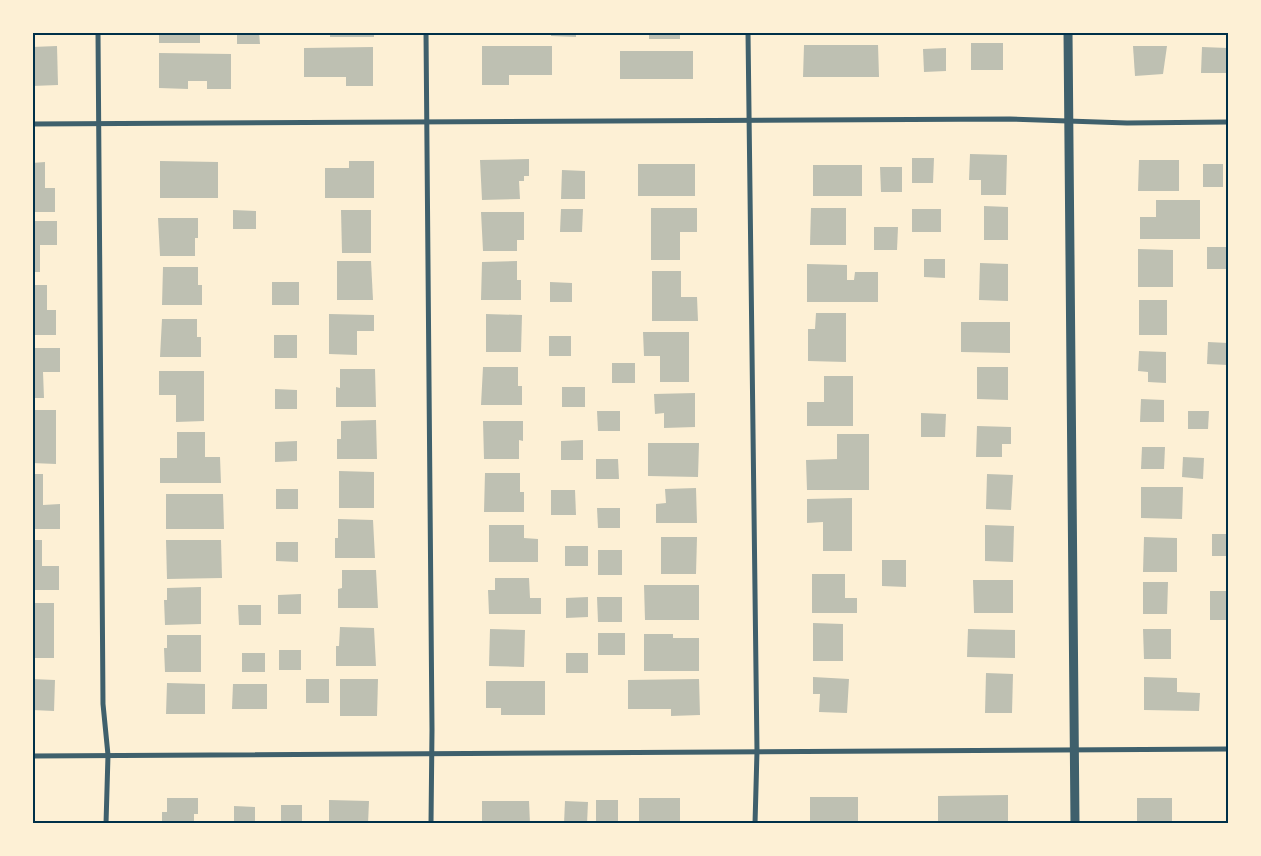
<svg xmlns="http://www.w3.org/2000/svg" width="1261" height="856" viewBox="0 0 1261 856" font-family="'Sofia Sans Condensed',sans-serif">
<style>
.building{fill:#bec0b2}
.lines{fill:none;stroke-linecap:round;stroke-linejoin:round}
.minor{stroke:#3f606c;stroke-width:5}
.tertiary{stroke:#3f606c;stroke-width:9}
.neatline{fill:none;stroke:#003049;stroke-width:2}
</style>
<rect width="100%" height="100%" fill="#fdf0d5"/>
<g class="building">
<rect x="159" y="32" width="41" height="11"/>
<path d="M237,32H259L260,44H237Z"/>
<rect x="330" y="32" width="44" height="5"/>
<path d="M481,32H521V34L481,35Z"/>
<path d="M551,32H576V37L551,36Z"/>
<rect x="649" y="32" width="31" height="7"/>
<rect x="977" y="32" width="28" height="3"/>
<rect x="971" y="43" width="32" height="27"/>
<path d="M804,45H878L879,77H803Z"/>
<path d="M57,46L58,85L32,86V47Z"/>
<path d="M482,46H552V75H509V85H482Z"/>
<path d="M1133,46H1167L1163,74L1135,76Z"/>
<path d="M373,47V86H346V77H304V48Z"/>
<path d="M1202,47L1228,48V73H1201Z"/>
<path d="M946,48V71L924,72L923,49Z"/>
<rect x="620" y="51" width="73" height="28"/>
<path d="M159,53L231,54V89H207V81H188V89L159,88Z"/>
<path d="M970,154L1007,155L1006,195H981V180H969Z"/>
<path d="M912,158H934L933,183H912Z"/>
<path d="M529,159V176H524V181H519L520,199L482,200L480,160Z"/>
<path d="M1139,160H1179V191H1138Z"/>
<path d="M160,161L218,162V198H160Z"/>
<path d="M349,161H374V198H325V168H349Z"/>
<path d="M45,162V188H55V212H32V163Z"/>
<rect x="638" y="164" width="57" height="32"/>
<rect x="1203" y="164" width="20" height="23"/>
<rect x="813" y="165" width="49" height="31"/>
<path d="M880,167H902V192H881Z"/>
<path d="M562,170L585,171V199H561Z"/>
<path d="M1156,200H1200V239H1140V217H1156Z"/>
<path d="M984,206L1008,207V240H984Z"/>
<path d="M651,208H697V232H680V260H651Z"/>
<path d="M811,208H846V245H810Z"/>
<path d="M561,209H583L582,232H560Z"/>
<rect x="912" y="209" width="29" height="23"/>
<path d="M233,210L256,211V229H233Z"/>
<path d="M341,210H371V253H342Z"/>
<path d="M481,212H524V240H517V251H483Z"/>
<path d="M158,218H198V238H195V256H160Z"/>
<path d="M32,221H57V245H40V272H32Z"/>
<path d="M874,227H898L897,250H874Z"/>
<rect x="1207" y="247" width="21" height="22"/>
<path d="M1138,249L1173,250V287H1138Z"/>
<path d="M924,259H945V278L924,277Z"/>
<path d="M337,261H371L373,300H337Z"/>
<path d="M517,261V280H521V300H481L482,262Z"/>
<path d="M980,263L1008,264V301L979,300Z"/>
<path d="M807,264L847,265V280H854L855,272H878V302H807Z"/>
<path d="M163,267H198V285H202V305H162Z"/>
<path d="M652,271H681V297H697L698,321H652Z"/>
<rect x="272" y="282" width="27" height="23"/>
<path d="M550,282L572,283V302H550Z"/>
<path d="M32,285H47V310H56V335H32Z"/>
<rect x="1139" y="300" width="28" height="35"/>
<path d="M816,313H846V362L808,361V329H815Z"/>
<path d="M329,314L374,315V331H357V355L329,354Z"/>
<path d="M486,314L522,315L521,352H486Z"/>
<path d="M162,319H197V337H201V357H160Z"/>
<path d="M961,322H1010V353L961,352Z"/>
<path d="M643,332H689V382H660V356H644Z"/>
<rect x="274" y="335" width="23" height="23"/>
<rect x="549" y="336" width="22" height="20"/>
<path d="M1208,342L1228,343V365L1207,364Z"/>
<path d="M32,348H60V372H43L44,398H32Z"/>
<path d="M1139,351L1166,352V383L1148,382V372L1138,371Z"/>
<rect x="612" y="363" width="23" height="20"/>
<path d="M483,367H518V386H522V405H481Z"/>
<path d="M977,367H1008V400L977,399Z"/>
<path d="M340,369H375L376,407H336V387L340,388Z"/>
<path d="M159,371H204V421L176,422V395H159Z"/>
<path d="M824,376H853V426H807V402H824Z"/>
<rect x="562" y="387" width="23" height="20"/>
<path d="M275,389L297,390V409H275Z"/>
<path d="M695,393V427L664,428V413L655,414L654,394Z"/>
<path d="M1141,399L1164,400V422H1140Z"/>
<path d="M32,410H56V464L32,463Z"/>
<path d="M597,411H620V431H598Z"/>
<path d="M1188,411H1209L1208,429H1188Z"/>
<path d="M921,413L946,414L945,437H921Z"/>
<path d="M376,420L377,459H337V439H341V421Z"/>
<path d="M483,421H523V441L519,440V459H484Z"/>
<path d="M977,426L1011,427V444H1002V457H976Z"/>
<path d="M177,432H205V457H220L221,483H160V458H177Z"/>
<path d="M837,434H869V490H807L806,460L837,459Z"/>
<path d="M583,440V460H561V441Z"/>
<path d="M297,441V461L275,462V442Z"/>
<path d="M648,443H699L698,477L648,476Z"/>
<path d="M1142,447H1165L1164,469H1141Z"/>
<path d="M1183,457L1204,458L1203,479L1182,477Z"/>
<path d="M596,459H618L619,479H596Z"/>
<path d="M339,471L374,472V508H339Z"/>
<path d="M485,473H520V492H524V512H484Z"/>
<path d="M32,474H43V505L60,504V529H32Z"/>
<path d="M987,474L1013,475L1011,510L986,509Z"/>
<path d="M1141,487H1183L1182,519L1141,518Z"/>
<path d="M696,488L697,523H656V504L666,503L665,489Z"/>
<rect x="276" y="489" width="22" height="20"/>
<path d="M551,490H575L576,515H551Z"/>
<path d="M166,494H223L224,529H166Z"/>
<path d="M852,498V551H823V522L807,523V499Z"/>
<path d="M597,508H620V528H598Z"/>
<path d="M338,519L373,520L375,558H335V538H338Z"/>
<path d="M489,525H524V538L538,539V562H489Z"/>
<path d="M985,525L1014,526L1013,562L985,561Z"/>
<rect x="1212" y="534" width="16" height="22"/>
<path d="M661,537H697L696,574H661Z"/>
<path d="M1144,537L1177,538V572H1143Z"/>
<path d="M32,540H42V566H59V590H32Z"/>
<path d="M166,540H221L222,578L167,579Z"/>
<path d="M276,542H298V562L276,561Z"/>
<rect x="565" y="546" width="23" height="20"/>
<rect x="598" y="550" width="24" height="25"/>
<path d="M882,560H906V587L882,586Z"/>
<path d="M342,570H376L378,608H338V589L342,588Z"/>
<path d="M812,574H845V598H857V613H812Z"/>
<path d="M495,578H529L530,598H541V614H489L488,590H495Z"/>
<path d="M973,580H1013V613H974Z"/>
<path d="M1143,582H1168L1167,614H1143Z"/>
<path d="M644,585H699V620H645Z"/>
<path d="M201,587V624L165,625L164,600H167V588Z"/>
<rect x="1210" y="591" width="18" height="29"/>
<path d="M301,594V614H278V595Z"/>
<path d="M588,597V617L566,618V598Z"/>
<path d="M597,597H622V622H598Z"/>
<rect x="32" y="603" width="22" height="55"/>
<path d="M238,605H261V625H239Z"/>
<path d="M813,623L843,624V661H813Z"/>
<path d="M340,627L374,628L376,666H336V646H339Z"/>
<path d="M490,629L525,630L524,667L489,666Z"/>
<path d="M968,629L1015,630V658L967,657Z"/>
<path d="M1143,629H1171V659H1144Z"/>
<rect x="598" y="633" width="27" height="22"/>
<path d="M644,634H673V638H699V671H644Z"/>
<path d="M167,635H201V672H165L164,648H167Z"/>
<rect x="279" y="650" width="22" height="20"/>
<rect x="242" y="653" width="23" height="19"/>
<rect x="566" y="653" width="22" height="20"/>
<path d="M986,673L1013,674L1012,713H985Z"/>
<path d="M813,677L849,679L847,713L819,712L820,694H813Z"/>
<path d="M1144,677L1177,678V692L1200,693L1199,711L1144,710Z"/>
<path d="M32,679L55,680L54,711L32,710Z"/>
<rect x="306" y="679" width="23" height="24"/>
<path d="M340,679H378L377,716H340Z"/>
<path d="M699,679L700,715L671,716V709H628V680Z"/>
<path d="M486,681H545V715H501V708H486Z"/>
<path d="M167,683L205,684V714H166Z"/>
<path d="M233,684H267V709H232Z"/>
<path d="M1008,795V824H938V796Z"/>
<rect x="810" y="797" width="48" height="27"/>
<path d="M167,798H198V814H194V824H162V812H167Z"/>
<rect x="639" y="798" width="41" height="26"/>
<rect x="1137" y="798" width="35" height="26"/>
<path d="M329,800L369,801L368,824H329Z"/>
<rect x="596" y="800" width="22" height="24"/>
<path d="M482,801H529L530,824H482Z"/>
<path d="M565,801L588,802L587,824H564Z"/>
<rect x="281" y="805" width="21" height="19"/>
<path d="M234,806L255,807V824H234Z"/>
</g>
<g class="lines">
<g class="minor">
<path d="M98,32L103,704L108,755L106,824"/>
<path d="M426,32L432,730L431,824"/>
<path d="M748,32L757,751L755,824"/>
<path d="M32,124L1010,119L1127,123L1228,122"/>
<path d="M32,756L1228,749"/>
</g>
<path class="tertiary" d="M1068,32L1075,824"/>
</g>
<rect width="1261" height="856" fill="none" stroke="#fdf0d5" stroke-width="68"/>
<rect x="34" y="34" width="1193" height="788" class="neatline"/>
</svg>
